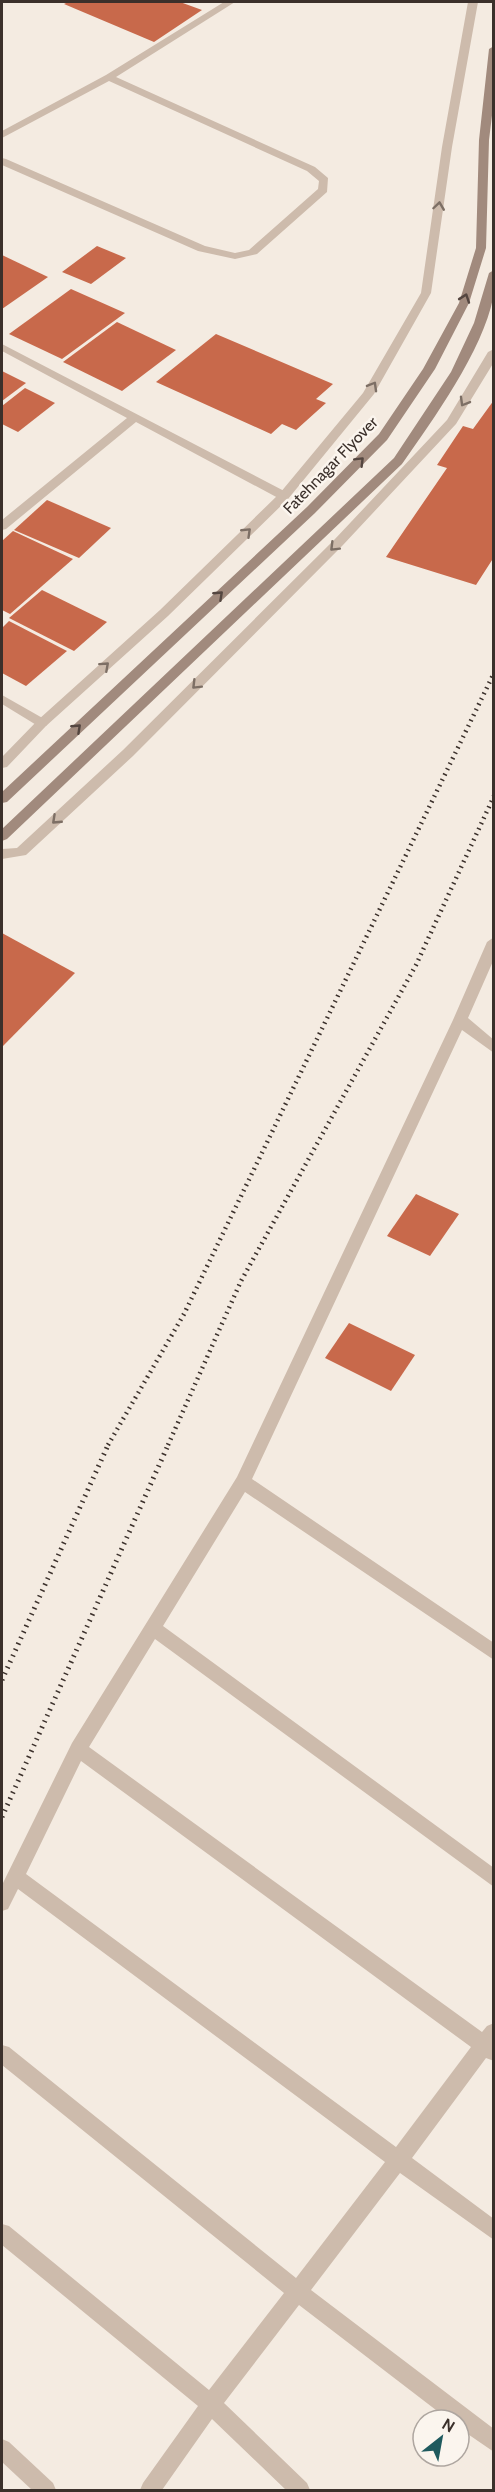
<svg xmlns="http://www.w3.org/2000/svg" width="495" height="2492" viewBox="0 0 495 2492" font-family="Cabin,sans-serif">
<style>
.building{fill:#c8694b}
.lines{fill:none;stroke-linecap:round;stroke-linejoin:round}
.service{fill:#cdbbac;fill-rule:evenodd}
.minor{fill:#cdbbac;fill-rule:evenodd}
.tertiary{fill:#cdbbac;fill-rule:evenodd}
.secondary{fill:#a18a7d;fill-rule:evenodd}
.rail-far1{stroke:#3b302b;stroke-width:4.5;stroke-dasharray:1.5 4.5;stroke-linecap:butt}
.rail{stroke:#3b302b;stroke-width:5;stroke-dasharray:1.5 5;stroke-linecap:butt}
.oneway{stroke:#7d6f65}
.oneway2{stroke:#544640}
.labels{text-anchor:middle;stroke-width:5;stroke-linejoin:round;paint-order:stroke}
.far-street-label{font-size:16px;fill:#3b302b;stroke:#fbf5ee}
</style>
<rect width="100%" height="100%" fill="#f4ebe1"/>
<g class="building">
<path d="M68,2H180L202,10L154,42L64,4Z"/>
<path d="M97,246L126,258L91,284L62,272Z"/>
<path d="M2,255L48,277L2,309Z"/>
<path d="M71,289L125,313L62,359L9,334Z"/>
<path d="M117,322L176,350L122,391L63,362Z"/>
<path d="M216,334L333,384L316,399L326,403L296,430L282,424L271,434L156,382Z"/>
<path d="M2,371L26,383L2,401Z"/>
<path d="M25,388L55,403L18,432L2,424V406Z"/>
<path d="M494,400V557L476,585L386,557L447,468L437,465L463,426L473,429Z"/>
<path d="M47,500L111,528L79,558L14,530Z"/>
<path d="M13,531L73,559L10,614L2,610V541Z"/>
<path d="M42,590L107,622L74,651L9,618Z"/>
<path d="M9,621L67,651L26,686L2,673V628Z"/>
<path d="M2,933L75,973L2,1047Z"/>
<path d="M416,1194L459,1214L430,1256L387,1236Z"/>
<path d="M349,1323L415,1355L391,1391L325,1358Z"/>
</g>
<g class="lines">
<path class="service" d="M224,2H235L116,77L315,167L328,178L327,192L257,254L235,259L198,251L2,165V158L6,159L205,246L235,253L249,250L318,189L319,181L307,171L109,81L2,138V131L106,75Z"/>
<g class="minor">
<path d="M2,344L288,493L290,496L284,500L280,499L136,422L6,529L2,530V520L127,418L2,351Z"/>
<path d="M2,695L46,720L48,723L46,726H38L2,704Z"/>
<path d="M494,937V959L468,1018L494,1040V1053L462,1030L252,1479L494,1643V1660L245,1492L163,1626L494,1868V1887L155,1639L89,1747L482,2032L487,2026L494,2023V2061L486,2058L412,2158L494,2219V2240L400,2173L311,2290L494,2429V2452L459,2428V2420H449L299,2305L224,2403L307,2483L310,2490H286L212,2419L162,2490H140L143,2483L198,2406L2,2245V2224L9,2226L209,2390L284,2293L2,2065V2045L9,2047L296,2278L385,2162L18,1889L8,1909L2,1911V1885L72,1743L237,1477L453,1020L487,942ZM81,1761L471,2047L396,2147L26,1874Z"/>
<path d="M2,2439L9,2442L53,2483L56,2490H32L2,2462Z"/>
</g>
<g class="tertiary">
<path d="M468,2H478L452,147L431,293L374,394L288,499L168,616L46,726L7,767L2,768V757L38,720L160,610L280,493L363,393L421,293L442,147Z"/>
<path d="M494,349V362L456,424L343,545L133,756L26,855L2,859V849L17,848L123,750L335,539L447,420L488,352Z"/>
</g>
<g class="secondary">
<path d="M494,46V99L489,140L486,248L469,303L435,369L387,440L315,513L7,802L2,803V792L307,507L379,434L423,369L459,303L476,248L479,140L489,49Z"/>
<path d="M494,270C494,279 495,289 493,298C483,350 433,420 402,464L7,839L2,841V829L394,458L451,372L474,323L489,273Z"/>
</g>
<g class="rail-far1">
<path d="M108,1445L184,1314L494,673"/>
<path d="M168,1445L241,1281L416,965L494,796"/>
</g>
<g class="rail">
<path d="M2,1680L109,1443"/>
<path d="M2,1817L169,1443"/>
</g>
</g>
<defs><path id="oneway-chevron" d="M-2-3.5L2.5 0L-2 3.5" fill="none" stroke-width="1.6" stroke-linecap="round" stroke-linejoin="round" transform="scale(1.5)"/></defs>
<g class="oneway">
<use href="#oneway-chevron" transform="translate(439 206) rotate(-82)"/>
<use href="#oneway-chevron" transform="translate(373 386) rotate(-60)"/>
<use href="#oneway-chevron" transform="translate(464 402) rotate(120)"/>
<use href="#oneway-chevron" transform="translate(247 532) rotate(-44)"/>
<use href="#oneway-chevron" transform="translate(334 547) rotate(135)"/>
<use href="#oneway-chevron" transform="translate(105 666) rotate(-42)"/>
<use href="#oneway-chevron" transform="translate(196 685) rotate(135)"/>
<use href="#oneway-chevron" transform="translate(56 820) rotate(137)"/>
</g>
<g class="oneway2">
<use href="#oneway-chevron" transform="translate(465 298) rotate(-71)"/>
<use href="#oneway-chevron" transform="translate(360 461) rotate(-45)"/>
<use href="#oneway-chevron" transform="translate(219 595) rotate(-43)"/>
<use href="#oneway-chevron" transform="translate(77 728) rotate(-43)"/>
</g>
<g class="labels">
<g class="far-street-label">
<text transform="translate(330 465) rotate(-46)" y="6">Fatehnagar Flyover</text>
</g>
</g>
<rect width="495" height="2492" fill="none" stroke="#3b302b" stroke-width="6"/>
<g transform="translate(441 2438) rotate(31)"><circle r="28" fill="#fbf5ee" stroke="#aea6a0" stroke-width="1.5"/>
<path d="M0-4.5L10 22L0 15L-10 22Z" fill="#1f5a5e"/>
<text y="-9" font-size="16" font-weight="bold" text-anchor="middle" fill="#3b302b">N</text>
</g>
</svg>
